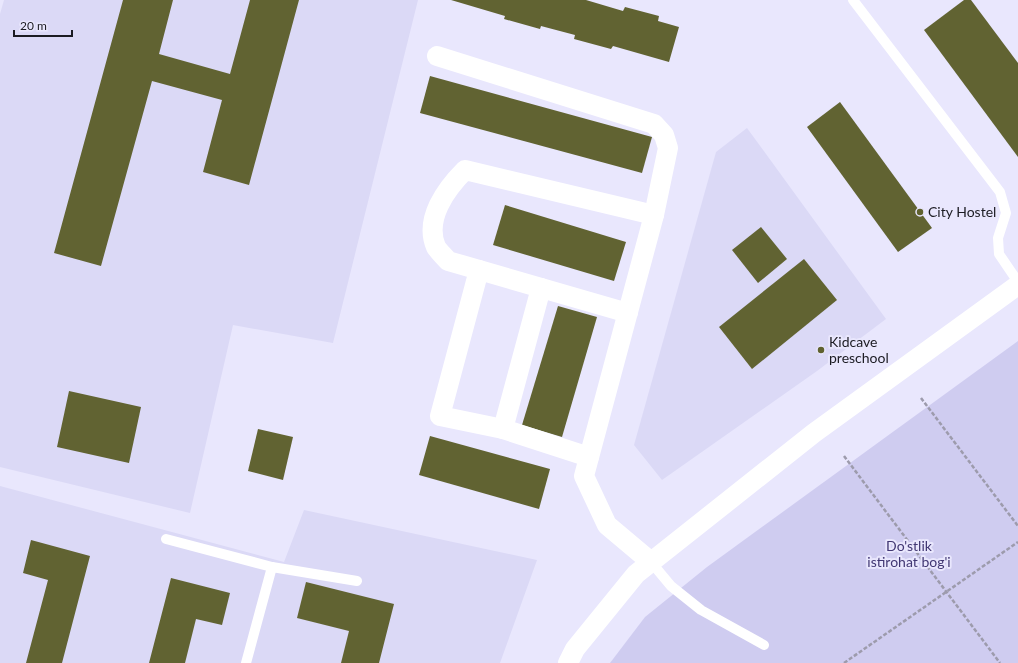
<svg xmlns="http://www.w3.org/2000/svg" width="1018" height="663" viewBox="0 0 1018 663" font-family="Lato,sans-serif">
<style>
.built{fill:#dbd9f6}
.green{fill:#cfccf0}
.building{fill:#616332}
.lines{fill:none;stroke-linecap:round;stroke-linejoin:round}
.path{stroke:#9d9bac;stroke-width:2.5;stroke-dasharray:4 2;stroke-linecap:butt}
.lane{stroke:#fff;stroke-width:10}
.street{stroke:#fff;stroke-width:20}
.poi-dot{fill:#5f612e;stroke:#e9e7fd;stroke-width:1.5}
.labels{text-anchor:middle;stroke-width:4;stroke-linejoin:round;paint-order:stroke}
.poi-label{font-size:14px;fill:#1b1b22;stroke:#e9e7fd;text-anchor:start}
.park-label{font-size:14px;fill:#413773;stroke:#e9e7fd}
</style>
<rect width="100%" height="100%" fill="#e9e7fd"/>
<g class="built">
<path d="M4,0H418L333,343L233,325L190,513L0,467V14Z"/>
<path d="M747,128L886,319L817,371L662,480L634,445L716,152Z"/>
<path d="M0,486L284,562L304,510L537,560L500,663H0Z"/>
</g>
<path class="green" d="M1018,341V663H610L645,617L707,567Z"/>
<g class="building">
<path d="M123,0H173L159,54L230,74L250,0H299L249,185L203,172L222,100L152,81L101,266L54,253Z"/>
<path d="M451,0H586L623,11L625,7L659,16L658,21L679,27L669,62L613,46L611,49L574,39L575,35L541,26L540,29L504,19L505,16Z"/>
<path d="M964,0H971L1018,63V157L924,30Z"/>
<path d="M430,76L652,137L642,173L420,113Z"/>
<path d="M840,102L932,228L898,252L807,127Z"/>
<path d="M505,205L626,242L614,281L493,245Z"/>
<path d="M761,227L787,259L758,283L732,250Z"/>
<path d="M804,259L837,300L752,369L719,327Z"/>
<path d="M558,306L597,317L562,437L522,425Z"/>
<path d="M69,391L141,407L129,463L57,447Z"/>
<path d="M258,429L293,437L283,480L248,471Z"/>
<path d="M430,436L550,469L539,509L419,475Z"/>
<path d="M31,540L90,556L62,663H26L48,580L23,573Z"/>
<path d="M171,578L230,593L222,625L196,619L185,663H149Z"/>
<path d="M306,582L394,604L379,663H341L349,631L297,618Z"/>
</g>
<g class="lines">
<g class="path">
<path d="M921,398L1018,526"/>
<path d="M844,456L1000,663"/>
<path d="M844,663L1018,542"/>
</g>
<g class="lane">
<path d="M853,0L1000,192L1006,213L998,238L999,254L1018,282"/>
<path d="M166,539L272,567L357,581"/>
<path d="M651,562L671,586L701,610L764,645"/>
<path d="M246,663L272,567"/>
</g>
<g class="street">
<path d="M437,56L654,124L664,135L668,148L654,215"/>
<path d="M479,270L440,416L503,429L589,457"/>
<path d="M628,313L448,261C445,257 439,252 436,247C424,219 446,189 465,170L654,215L584,476L607,525L651,562"/>
<path d="M503,429L541,288"/>
<path d="M568,663L575,649L636,574L814,433L1018,285"/>
</g>
</g>
<g class="poi-dot">
<circle cx="920" cy="212" r="4"/>
<circle cx="821" cy="350" r="4"/>
</g>
<g class="labels">
<g class="poi-label">
<text x="928" y="217">City Hostel</text>
<text x="829" y="347">Kidcave<tspan x="829" dy="16">preschool</tspan></text>
</g>
<g class="park-label">
<text x="909" y="551">Do'stlik<tspan x="909" dy="16">istirohat bog'i</tspan></text>
</g>
</g>
<path d="M14 30v6h58v-6" fill="none" stroke="#1b1b22" stroke-width="2"/>
<text x="20" y="30" font-size="12" fill="#1b1b22" stroke="#e9e7fd" stroke-width="3" paint-order="stroke">20 m</text>
</svg>
